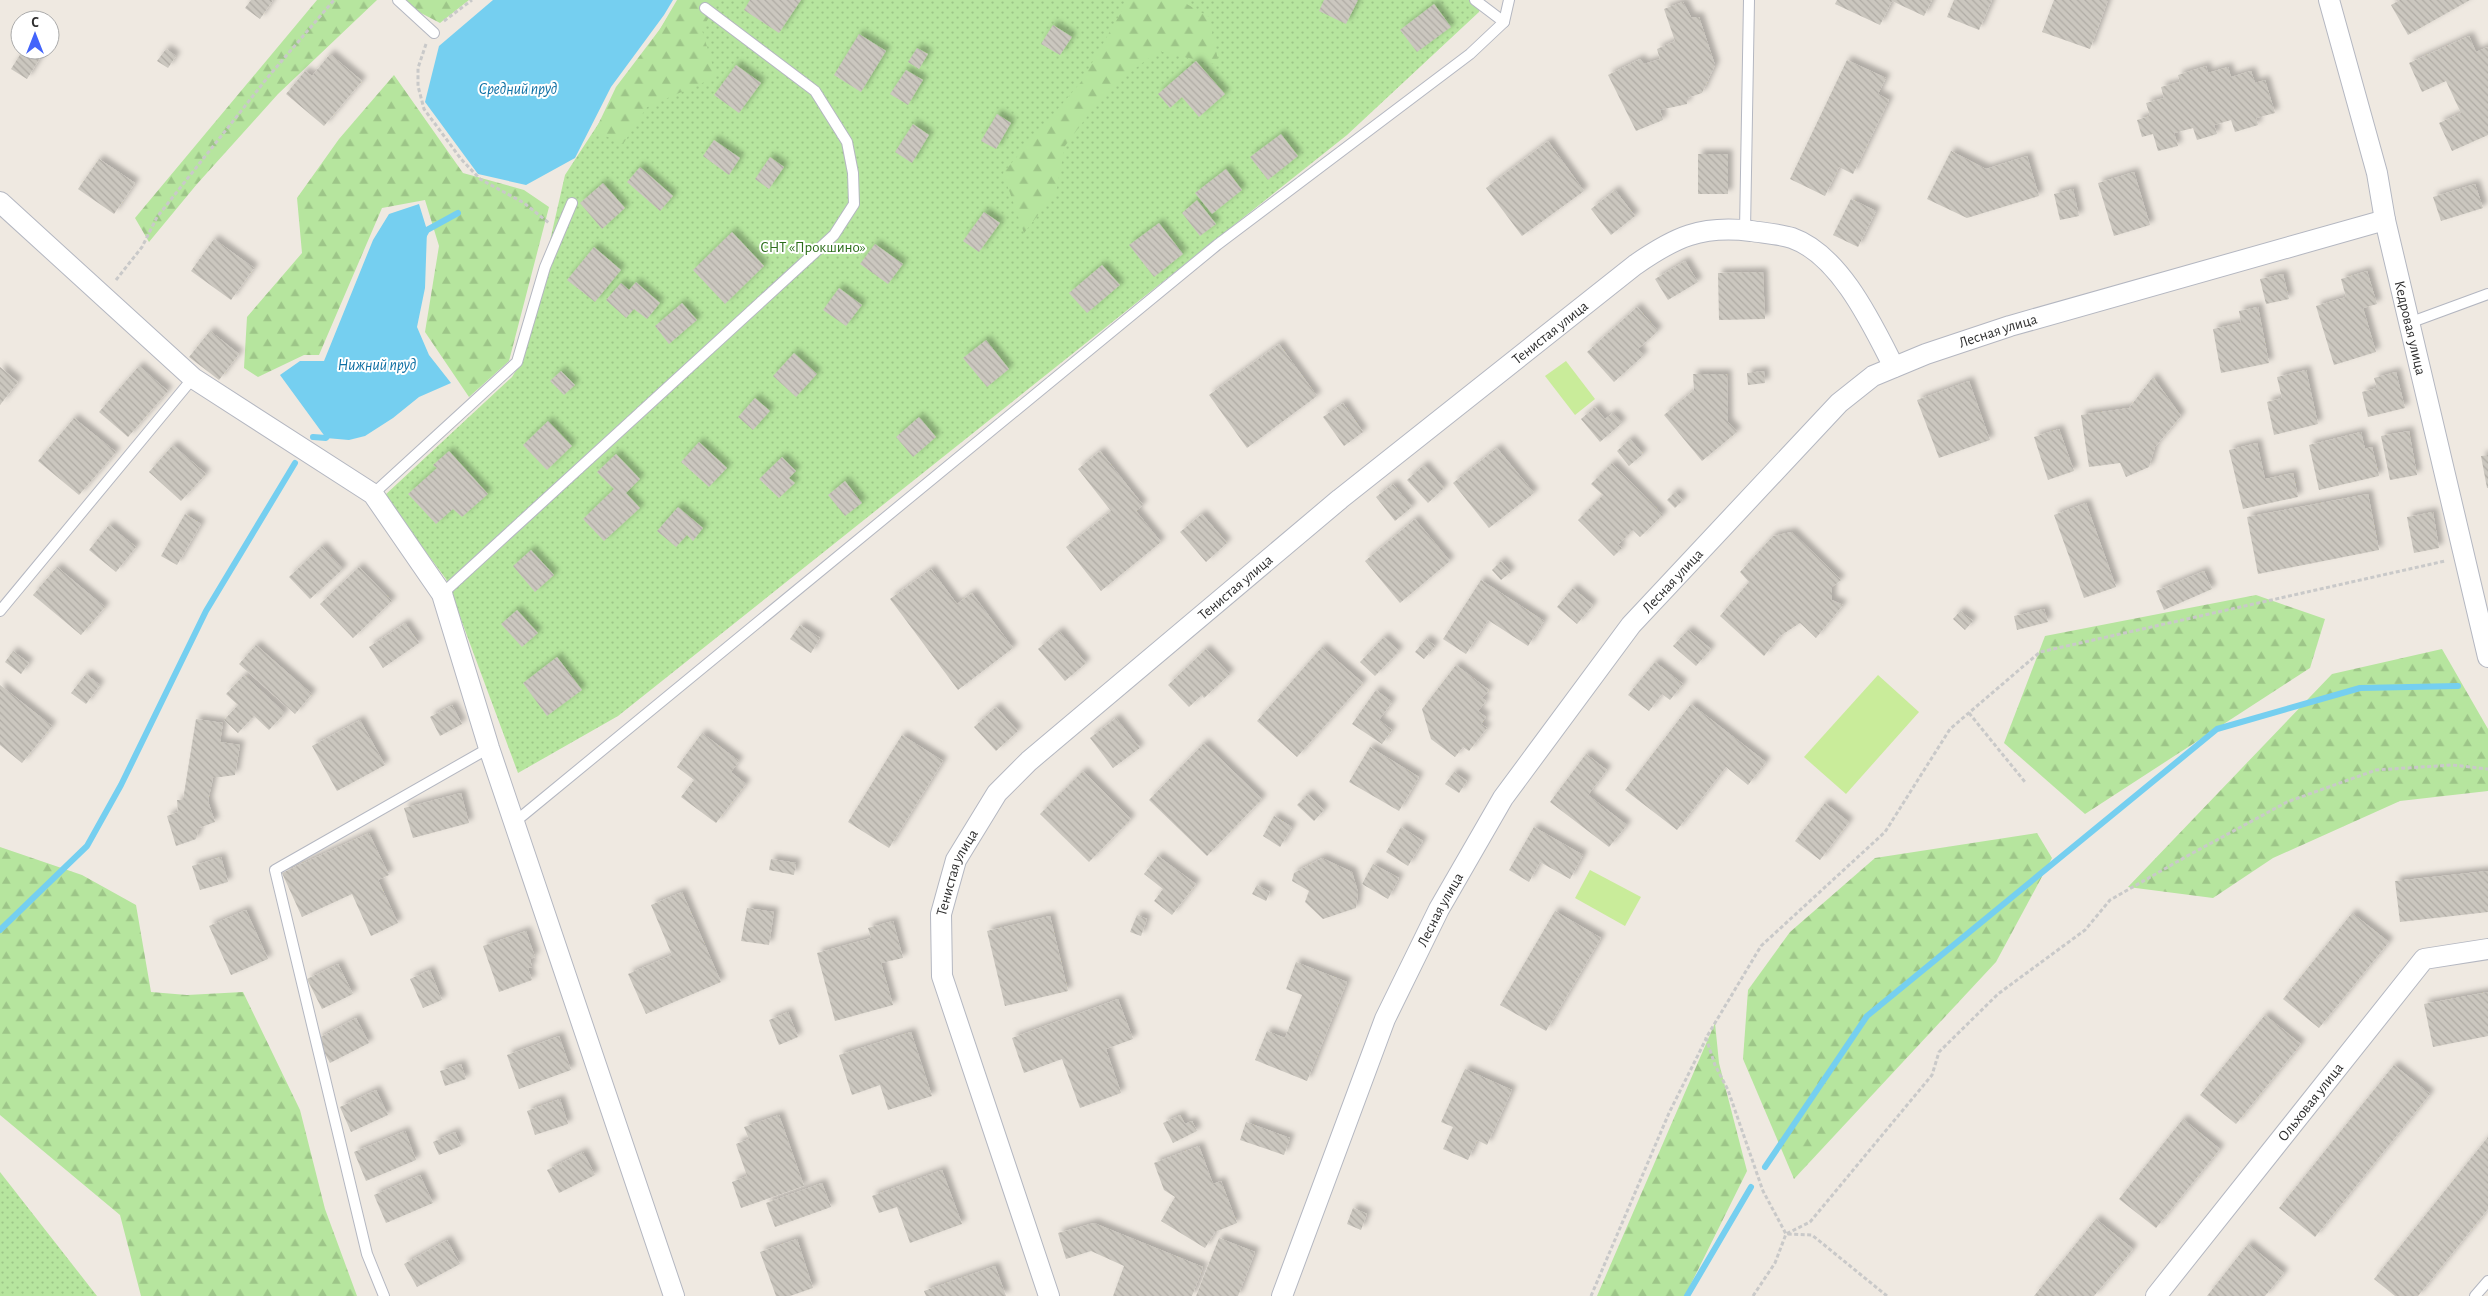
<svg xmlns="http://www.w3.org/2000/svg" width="2488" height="1296" viewBox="0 0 2488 1296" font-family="'Alegreya Sans',sans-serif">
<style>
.grass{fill:url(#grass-dots)}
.forest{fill:url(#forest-firs)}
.pitch{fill:#c9ec9a}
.water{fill:#75cff0}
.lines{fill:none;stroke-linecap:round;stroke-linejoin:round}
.stream{stroke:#75cff0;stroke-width:6}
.building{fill:url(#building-back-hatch);filter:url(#shadow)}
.lane-casing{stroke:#b4b7c1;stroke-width:12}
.street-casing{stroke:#b4b7c1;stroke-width:22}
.path{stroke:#c9c9c9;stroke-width:3;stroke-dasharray:4 2.5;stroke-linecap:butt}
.lane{stroke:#fff;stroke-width:10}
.street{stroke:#fff;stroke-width:20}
.labels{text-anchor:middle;stroke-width:4;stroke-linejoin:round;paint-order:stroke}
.park-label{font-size:15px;fill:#2c6e1b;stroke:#fff}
.street-label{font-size:15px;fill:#2e2e2e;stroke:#fff}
.water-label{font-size:16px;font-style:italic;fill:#0d6fa3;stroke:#fff}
</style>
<defs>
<pattern id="grass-dots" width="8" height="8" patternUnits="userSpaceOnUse" patternTransform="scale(1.25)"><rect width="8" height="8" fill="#b6e59e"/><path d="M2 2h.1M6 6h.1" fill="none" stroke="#9dc588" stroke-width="1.8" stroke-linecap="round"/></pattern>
<pattern id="forest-firs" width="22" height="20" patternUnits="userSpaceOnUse" patternTransform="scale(1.25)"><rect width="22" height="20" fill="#b6e59e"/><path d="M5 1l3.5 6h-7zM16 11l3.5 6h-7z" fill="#9dc588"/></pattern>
<pattern id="building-back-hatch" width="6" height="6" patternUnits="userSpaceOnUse" patternTransform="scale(1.25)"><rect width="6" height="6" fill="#cbc7bf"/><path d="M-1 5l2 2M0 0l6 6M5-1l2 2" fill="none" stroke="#afaba4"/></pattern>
<filter id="shadow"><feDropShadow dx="4.5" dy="-4.5" stdDeviation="2.5" flood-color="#0004"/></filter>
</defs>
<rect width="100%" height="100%" fill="#efe9e1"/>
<g class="grass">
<path d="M679,0H1482L1479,12L1347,135L618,716L518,773L446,579L384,496L512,377L523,359L565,175Z"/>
<path d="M0,1172L97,1296H0Z"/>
</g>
<g class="forest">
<path d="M317,0H377L278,94L197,184L149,242L135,218Z"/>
<path d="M396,0H469L440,23Z"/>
<path d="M677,0H718L702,30L716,77L647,107L623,144L595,131L616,87L660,29Z"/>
<path d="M1128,0H1186L1185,3L1209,17L1219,65L1158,51L1107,90L1065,146L1056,192L1024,233L1003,173L1081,82Z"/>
<path d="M394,75L463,173L524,190L549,207L509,361L469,397L425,332L439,246L425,200L382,208L319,355H304L258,377L244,368L247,317L302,253L297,198L339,139Z"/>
<path d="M2256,595L2325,619L2310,668L2085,814L2004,743L2045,636Z"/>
<path d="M2442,649L2488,729V791L2400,801L2273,858L2213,898L2128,887L2332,674Z"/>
<path d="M2037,833L2052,858L1996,962L1794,1179L1743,1059L1748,990L1790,932L1875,858Z"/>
<path d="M0,847L82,875L136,905L151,992L187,995L243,992L300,1110L325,1209L357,1296H141L120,1215L0,1115Z"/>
<path d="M1715,1023L1719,1063L1747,1171L1685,1296H1597Z"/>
</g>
<g class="pitch">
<path d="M1566,361L1595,399L1575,415L1545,376Z"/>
<path d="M1878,675L1919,712L1846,794L1804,757Z"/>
<path d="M1590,870L1641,897L1625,926L1575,898Z"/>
</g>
<g class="water">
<path d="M493,0H673L664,15L611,87L575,158L526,185L478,174L425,102L439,46Z"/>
<path d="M419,204L427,230L425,288L417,327L429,355L451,383L419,397L393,418L365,436L349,440L326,438L280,375L300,361H324L373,240L389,214Z"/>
</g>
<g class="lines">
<g class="stream">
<path d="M423,237L427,230L458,213"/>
<path d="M313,437L326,438L330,433"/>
<path d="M0,930L87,846L121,785L206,611L295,463"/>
<path d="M1765,1167L1867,1016L2217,729L2360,688L2458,686"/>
<path d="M1687,1296L1751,1187"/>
</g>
</g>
<g class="building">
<path d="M251,0H273L260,19L245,8Z"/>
<path d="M750,0H801L779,33L744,10Z"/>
<path d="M1324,0H1358L1346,24L1319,11Z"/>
<path d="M1837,0H1932L1924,16L1892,1L1880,25L1835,4Z"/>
<path d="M1954,0H1992L1979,30L1947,17Z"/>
<path d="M2054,0H2108L2090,49L2042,32Z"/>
<path d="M2400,0H2470L2408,35L2391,5Z"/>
<path d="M1683,2L1691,17H1699L1715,65L1702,93L1687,98V104L1660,110L1663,120L1636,131L1608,75L1640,59L1644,64L1660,59L1657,49L1675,41L1664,9Z"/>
<path d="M1434,4L1451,27L1417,52L1400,30Z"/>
<path d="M1053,25L1072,37L1060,55L1041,44Z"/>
<path d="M859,34L886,51L861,92L834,75Z"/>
<path d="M2469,36L2476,52L2488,47V135L2452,151L2439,123L2461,113L2446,81L2422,92L2409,63Z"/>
<path d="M917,48L928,54L919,69L908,62Z"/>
<path d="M166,49L176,56L168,68L157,61Z"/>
<path d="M23,50H45L27,79L11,69Z"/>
<path d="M330,54L362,81L324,126L286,94L305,71L312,76Z"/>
<path d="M1847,60L1886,78L1878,94L1889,100L1853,174L1839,167L1825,196L1790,179Z"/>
<path d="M1196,61L1225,94L1199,117L1182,97L1170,108L1158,94Z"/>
<path d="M736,65L761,83L739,113L714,95Z"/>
<path d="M2206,66L2208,73L2228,67L2231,77L2251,71L2255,83L2265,80L2275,113L2256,118L2258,125L2235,132L2231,120L2214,125L2217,134L2197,140L2193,128L2174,133L2178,146L2158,151L2153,134L2142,137L2137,120L2150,116L2146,103L2164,98L2161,87L2180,82L2178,75Z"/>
<path d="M906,70L923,80L908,105L890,94Z"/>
<path d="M997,114L1011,123L996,149L981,141Z"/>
<path d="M913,124L929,135L912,163L895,152Z"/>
<path d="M1281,134L1298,156L1268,180L1250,157Z"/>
<path d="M714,140L740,158L729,175L703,156Z"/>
<path d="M1548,141L1584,191L1522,236L1486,188Z"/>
<path d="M1951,151L1986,169L2027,156L2039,196L1967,218L1927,199Z"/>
<rect x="1698" y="154" width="30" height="40"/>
<path d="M770,157L784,167L769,189L755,179Z"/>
<path d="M99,159L135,183L114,214L78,189Z"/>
<path d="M640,167L673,196L660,211L627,182Z"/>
<path d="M1226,169L1242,190L1212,214L1195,193Z"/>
<path d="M2134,172L2150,225L2114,236L2098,183Z"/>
<path d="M603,183L625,208L602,229L580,203Z"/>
<path d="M2475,184L2483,208L2441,221L2433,197Z"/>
<path d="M2073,189L2079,216L2060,220L2054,194Z"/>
<path d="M1615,190L1635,216L1611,235L1591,209Z"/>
<path d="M1851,199L1876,211L1858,247L1833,235Z"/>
<path d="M1197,200L1216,224L1200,236L1182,213Z"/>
<path d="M984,212L1000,223L979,252L963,241Z"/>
<path d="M1159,223L1183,254L1154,277L1129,245Z"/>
<path d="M732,232L764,266L725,304L693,270Z"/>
<path d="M214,239L254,268L231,300L191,271Z"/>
<path d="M875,244L903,264L888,284L860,264Z"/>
<path d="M594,247L621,270L595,302L567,280Z"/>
<path d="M1685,261L1698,282L1668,300L1655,279Z"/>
<path d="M1102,265L1120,285L1087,313L1069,293Z"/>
<path d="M2367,271L2377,304L2363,308L2376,352L2334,365L2316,306L2346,297L2341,279Z"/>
<path d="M1763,272L1765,319L1719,320L1718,273Z"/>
<path d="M2283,274L2289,299L2266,304L2260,279Z"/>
<path d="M636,282L660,303L647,319L634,309L626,318L606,300L621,283L629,290Z"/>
<path d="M839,288L862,305L846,326L823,310Z"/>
<path d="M682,303L697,320L669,344L655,326Z"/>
<path d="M1637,307L1658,331L1638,349L1644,355L1614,382L1587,352Z"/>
<path d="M2258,307L2269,363L2221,373L2213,329L2241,323L2239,311Z"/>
<path d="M210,331L239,354L219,380L189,357Z"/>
<path d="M986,340L1009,369L987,387L963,358Z"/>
<path d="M1279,344L1317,396L1247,448L1209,395Z"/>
<path d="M794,353L817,374L796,397L773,376Z"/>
<path d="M139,366L168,391L128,437L99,412Z"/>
<path d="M0,367L18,382L0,405Z"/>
<path d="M2306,370L2318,424L2274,435L2267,402L2282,398L2277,377Z"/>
<path d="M561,371L575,385L564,395L550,381Z"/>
<path d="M1764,371L1765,383L1748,385L1747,373Z"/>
<path d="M2396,372L2405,408L2368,417L2362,392L2377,388L2374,378Z"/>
<path d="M1693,374H1727L1728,422L1737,432L1702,461L1664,415L1694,390Z"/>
<path d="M2153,377L2181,416L2155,447L2149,467L2126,477L2120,463L2089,467L2081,415L2129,408Z"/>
<path d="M1969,381L1990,440L1939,458L1917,400Z"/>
<path d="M755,398L770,411L753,430L738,417Z"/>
<path d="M1343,403L1363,432L1344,446L1323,417Z"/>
<path d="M1595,407L1605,419L1613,413L1622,423L1600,442L1581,419Z"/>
<path d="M919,417L936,437L913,457L896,437Z"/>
<path d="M74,418L116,452L79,495L38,461Z"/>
<path d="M548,421L572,446L547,470L523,445Z"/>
<path d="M2059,429L2074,471L2048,480L2034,437Z"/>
<path d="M2409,431L2417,475L2390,480L2381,436Z"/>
<path d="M2361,432L2365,449L2372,447L2379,476L2319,490L2309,445Z"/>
<path d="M1630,439L1643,454L1629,466L1617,451Z"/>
<path d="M699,442L727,468L709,487L681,462Z"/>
<path d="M2257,443L2265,479L2293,473L2298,497L2243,509L2229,450Z"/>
<path d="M173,445L206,474L181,501L149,472Z"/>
<path d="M1497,448L1534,493L1489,528L1453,483Z"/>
<path d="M449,451L488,494L462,517L453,509L436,524L408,494L437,468L433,465Z"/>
<path d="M1100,451L1143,505L1136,511L1161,542L1101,591L1066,547L1111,511L1078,469Z"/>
<path d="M616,454L640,479L626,493L640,508L604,541L583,519L614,489L597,472Z"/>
<path d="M2488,455V488H2487L2481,456Z"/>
<path d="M782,457L796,471L789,478L795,483L779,498L759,479Z"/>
<path d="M1612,463L1663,515L1640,537L1633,530L1618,545L1622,548L1614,556L1578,520L1603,495L1591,484Z"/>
<path d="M1424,465L1444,488L1428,503L1407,480Z"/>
<path d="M845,481L862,503L845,516L828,495Z"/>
<path d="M1393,484L1412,507L1395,521L1376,497Z"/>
<path d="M1675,492L1683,500L1675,508L1667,500Z"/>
<path d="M2368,494L2379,550L2258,574L2247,517Z"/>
<path d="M2086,503L2116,587L2084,598L2054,515Z"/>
<path d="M678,507L703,528L693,541L687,535L676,547L657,531Z"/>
<path d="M2433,512L2439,548L2414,553L2407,517Z"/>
<path d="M185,514L201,524L177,565L161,556Z"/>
<path d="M1202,514L1227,543L1206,562L1180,532Z"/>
<path d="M1415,519L1450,561L1400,603L1365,561Z"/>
<path d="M109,525L136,547L116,572L89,550Z"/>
<path d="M1792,532L1841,580L1832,587V600L1843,605L1816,638L1800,623L1780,636L1764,656L1720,616L1749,582L1740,572L1773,536Z"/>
<path d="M322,546L343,569L310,599L289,577Z"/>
<path d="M531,550L554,575L535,592L513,566Z"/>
<path d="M1501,561L1511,572L1501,580L1492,570Z"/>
<path d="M57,567L105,607L81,635L33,595Z"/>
<path d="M359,567L392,601L353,638L320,604Z"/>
<path d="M931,569L957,604L972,593L1013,648L958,690L890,599Z"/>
<path d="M2204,571L2212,589L2164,610L2156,591Z"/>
<path d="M1481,580L1544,621L1528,646L1488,620L1466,654L1443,639Z"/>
<path d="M1573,588L1593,605L1577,624L1557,607Z"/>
<path d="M2044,609L2048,622L2017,630L2014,616Z"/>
<path d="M517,610L538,633L522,647L501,624Z"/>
<path d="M1960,611L1973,621L1965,630L1953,619Z"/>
<path d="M405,623L419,643L383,668L369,647Z"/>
<path d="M800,625L820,638L811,653L790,639Z"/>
<path d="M1688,630L1711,649L1696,666L1673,646Z"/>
<path d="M1059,631L1086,663L1065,681L1038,649Z"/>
<path d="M1384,637L1399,651L1375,676L1360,662Z"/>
<path d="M1426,639L1435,646L1424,659L1415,652Z"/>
<path d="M256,645L312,694L295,714L239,664Z"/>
<path d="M1322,647L1363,683L1297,757L1257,721Z"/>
<path d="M1206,649L1230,674L1204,698L1202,695L1189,707L1168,685Z"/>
<path d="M13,651L29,663L21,674L5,662Z"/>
<path d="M557,657L582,690L547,716L523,683Z"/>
<path d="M1655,662L1683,684L1670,700L1662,694L1649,711L1628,695Z"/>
<path d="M1456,665L1489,690L1482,698L1486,701L1478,711L1486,717L1481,724L1487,728L1469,751L1463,747L1455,757L1431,739L1422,709Z"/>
<path d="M86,674L100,685L86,704L71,693Z"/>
<path d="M244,675L285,713L269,730L254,716L238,733L224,720L238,705L226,694Z"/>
<path d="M0,685L52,726L22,763L0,745Z"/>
<path d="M1376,690L1392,702L1379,720L1392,730L1382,744L1352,724Z"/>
<path d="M1691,704L1766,762L1748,785L1726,767L1677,830L1625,790Z"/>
<path d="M452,705L462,724L440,736L430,717Z"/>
<path d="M996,707L1018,731L996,751L974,727Z"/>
<path d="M1116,718L1140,748L1113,768L1090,738Z"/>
<path d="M196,719L223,723L220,742L240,745L235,775L213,778L208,801L215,822L199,828L196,839L176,846L167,816L178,812L177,800H183Z"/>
<path d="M360,720L385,765L337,791L312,746Z"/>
<path d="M702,733L739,761L731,772L746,784L716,823L681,797L694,780L677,767Z"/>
<path d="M902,735L943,761L889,848L848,822Z"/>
<path d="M1204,743L1262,799L1207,856L1149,800Z"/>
<path d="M1370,747L1419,777L1399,811L1349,782Z"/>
<path d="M1586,754L1607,770L1588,795L1627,825L1609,847L1550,802Z"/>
<path d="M1083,771L1131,819L1089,862L1040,814Z"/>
<path d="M1454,772L1467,781L1459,793L1445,784Z"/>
<path d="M461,793L469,823L413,838L404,808Z"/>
<path d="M1308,794L1324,810L1314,821L1297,805Z"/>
<path d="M1825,803L1849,822L1820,860L1795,841Z"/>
<path d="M1274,816L1292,827L1280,847L1263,836Z"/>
<path d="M1401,827L1423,841L1408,866L1386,852Z"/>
<path d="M1534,827L1583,855L1570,879L1540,862L1529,882L1509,870Z"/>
<path d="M369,833L389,875L378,880L398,923L371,936L352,894L302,917L282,873Z"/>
<path d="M1158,856L1196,884L1172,915L1154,901L1163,889L1144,874Z"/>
<path d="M221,857L228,882L200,890L192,866Z"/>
<path d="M1322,858L1352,872L1358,892L1356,908L1323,919L1305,902L1309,891L1292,881L1294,873Z"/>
<path d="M771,859L796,863L794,875L769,870Z"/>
<path d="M1373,864L1399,878L1388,899L1362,884Z"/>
<path d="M2488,871V912L2400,922L2395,881Z"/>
<path d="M1257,885L1270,892L1266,901L1252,894Z"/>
<path d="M682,892L721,982L646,1014L628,974L672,955L651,905Z"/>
<path d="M747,908L774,912L769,945L741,941Z"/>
<path d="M246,910L268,959L231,975L209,926Z"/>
<path d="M1555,911L1601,938L1546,1031L1500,1005Z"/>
<path d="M2352,913L2389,942L2319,1028L2283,999Z"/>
<path d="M1137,915L1147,919L1141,936L1130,932Z"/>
<path d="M1050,916L1068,991L1005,1006L987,931Z"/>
<path d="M893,921L903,958L881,963L893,1005L835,1021L817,953L871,938L868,928Z"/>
<path d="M526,931L535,957L530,959L532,967L528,968L532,980L499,992L483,946Z"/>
<path d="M1296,962L1347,982L1307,1081L1255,1060L1267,1031L1285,1038L1302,995L1286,989Z"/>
<path d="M338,964L353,994L322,1009L307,979Z"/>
<path d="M430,970L442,1000L423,1008L410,979Z"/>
<path d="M2488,992V1036L2433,1047L2424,1004Z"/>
<path d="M1118,999L1133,1039L1106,1049L1121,1093L1080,1108L1062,1059L1024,1073L1012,1038Z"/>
<path d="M788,1012L798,1037L779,1045L769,1020Z"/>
<path d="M2265,1015L2301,1044L2236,1124L2200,1095Z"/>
<path d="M356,1018L369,1043L330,1063L317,1039Z"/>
<path d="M911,1032L932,1096L888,1110L880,1085L852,1095L839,1055Z"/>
<path d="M559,1036L571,1070L519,1089L507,1055Z"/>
<path d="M461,1064L466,1079L445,1086L440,1071Z"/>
<path d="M2394,1065L2430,1094L2315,1237L2279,1208Z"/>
<path d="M1465,1069L1512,1090L1487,1145L1477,1140L1468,1160L1443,1149L1453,1127L1441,1122Z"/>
<path d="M376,1090L388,1115L351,1132L340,1107Z"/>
<path d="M560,1099L568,1124L535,1135L527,1111Z"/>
<path d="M779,1115L804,1186L741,1208L732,1182L747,1176L736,1144L749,1139L744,1127Z"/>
<path d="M1180,1115L1185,1124L1192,1121L1197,1131L1173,1143L1163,1123Z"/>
<path d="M2183,1119L2220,1149L2156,1228L2119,1199Z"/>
<path d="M1246,1122L1290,1138L1284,1155L1240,1140Z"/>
<path d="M405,1131L416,1160L366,1181L354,1152Z"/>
<path d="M455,1132L461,1146L439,1155L433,1142Z"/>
<path d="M2488,1137V1209L2418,1296H2395L2374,1279Z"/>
<path d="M1199,1146L1213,1184L1221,1181L1237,1223L1215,1232L1205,1248L1161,1221L1175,1197L1164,1190L1154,1163Z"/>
<path d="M583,1152L595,1175L559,1193L547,1170Z"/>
<path d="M942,1170L962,1224L910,1243L897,1207L879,1213L872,1196Z"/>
<path d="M420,1175L433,1203L386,1223L374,1195Z"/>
<path d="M822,1183L831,1207L775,1227L766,1203Z"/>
<path d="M1353,1208L1367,1214L1361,1230L1347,1224Z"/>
<path d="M2096,1219L2133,1249L2125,1259L2094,1296H2034Z"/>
<path d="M1094,1223L1203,1267L1192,1296H1113L1124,1266L1091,1251L1066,1259L1058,1233Z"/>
<path d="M1219,1238L1255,1252L1238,1296H1196Z"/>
<path d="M797,1239L813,1288L790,1296H776L760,1252Z"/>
<path d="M447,1240L460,1264L417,1287L404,1264Z"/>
<path d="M2248,1244L2284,1273L2265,1296H2207Z"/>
<path d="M995,1266L1006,1296H926L924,1291Z"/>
</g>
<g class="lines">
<g class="lane-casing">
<g id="lane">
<path d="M398,0L434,33"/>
<path d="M1475,0L1504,22"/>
<path d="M1745,230L1749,0"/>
<path d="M2409,323L2488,294"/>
<path d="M373,494L517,362L545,267L572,203"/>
<path d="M442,594L834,235L854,204L853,173L847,142L815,91L705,8"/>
<path d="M0,611L193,378"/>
<path d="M516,821L1217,245L1470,54L1504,22L1509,0"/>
<path d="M384,1296L367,1254L275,870L489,748"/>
<path d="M2475,1296L2488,1281"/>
</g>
</g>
<g class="street-casing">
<g id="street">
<path id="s1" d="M2329,0L2377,173L2385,220L2488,657"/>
<path d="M0,202L193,378L373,494L442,594L489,748L674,1296"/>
<path id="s2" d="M1049,1296L942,976L941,914L956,860L997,793L1029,761L1340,499L1635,265C1675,237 1701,225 1751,231C1764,233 1780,234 1792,238C1840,255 1872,324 1894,367"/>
<path id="s3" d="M1282,1296L1385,1019L1439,909L1503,798L1631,625L1839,403L1873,376L1926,354L2010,326L2385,220"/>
<path id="s4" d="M2156,1296L2424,959L2488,949"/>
</g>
</g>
<g class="path">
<path d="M444,21L472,0"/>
<path d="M426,44L418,68V86L424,109L461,159L480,179L524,203L549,223"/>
<path d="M116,280L142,247L157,217L268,77L334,0"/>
<path d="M1969,713L2025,782"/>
<path d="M1591,1296L1669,1113L1706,1039"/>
<path d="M1753,1296L1775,1263L1786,1234L1810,1222L1932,1075L1939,1052L1998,994L2085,930L2110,900L2189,855L2287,802L2376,770L2452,765L2488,769"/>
<path d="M1887,1296L1812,1235L1786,1234L1763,1191L1728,1090L1715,1065L1706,1038L1761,946L1885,832L1950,729L2040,652L2445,561"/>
</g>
<use href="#lane" class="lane"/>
<use href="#street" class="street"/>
</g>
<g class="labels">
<g class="park-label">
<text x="813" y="252">СНТ «Прокшино»</text>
</g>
<g class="street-label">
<text dy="5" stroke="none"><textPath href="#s1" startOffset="338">Кедровая улица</textPath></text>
<text dy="5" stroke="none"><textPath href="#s3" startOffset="1242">Лесная улица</textPath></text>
<text dy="5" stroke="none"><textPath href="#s2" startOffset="1254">Тенистая улица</textPath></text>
<text dy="5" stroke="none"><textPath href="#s3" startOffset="822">Лесная улица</textPath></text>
<text dy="5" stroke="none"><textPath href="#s2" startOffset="849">Тенистая улица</textPath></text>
<text dy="5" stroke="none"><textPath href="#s2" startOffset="444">Тенистая улица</textPath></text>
<text dy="5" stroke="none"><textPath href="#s3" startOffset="418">Лесная улица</textPath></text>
<text dy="5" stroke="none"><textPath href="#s4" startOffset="248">Ольховая улица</textPath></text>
</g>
<g class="water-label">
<text x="518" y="94">Средний пруд</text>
<text x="377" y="370">Нижний пруд</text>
</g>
</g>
<g transform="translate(35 35)"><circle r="24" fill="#ffffff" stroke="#ababab"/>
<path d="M0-4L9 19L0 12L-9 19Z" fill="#4264fb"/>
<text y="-8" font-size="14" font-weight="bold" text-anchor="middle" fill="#2e2e2e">С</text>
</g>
</svg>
